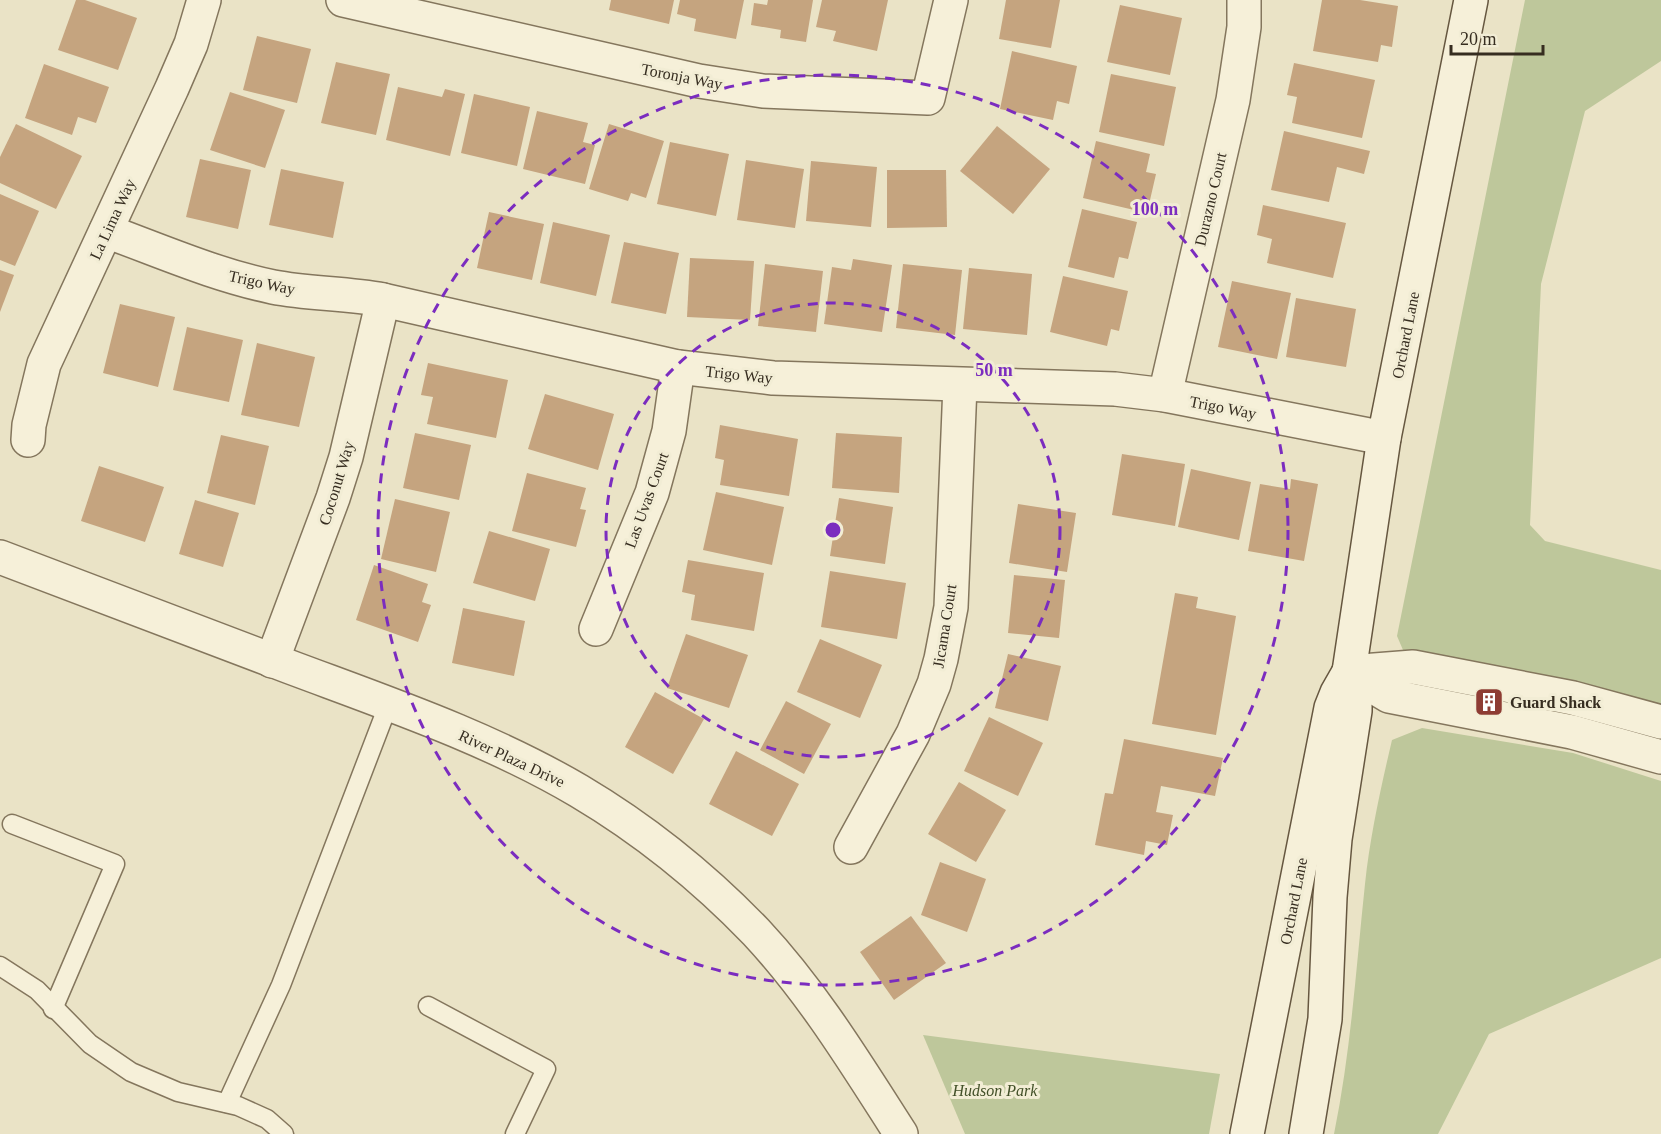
<svg xmlns="http://www.w3.org/2000/svg" width="1661" height="1134" viewBox="0 0 1661 1134" font-family="'Times New Roman',serif">
<style>
.green{fill:#bec79b}
.building{fill:#c5a47f}
.lines{fill:none;stroke-linecap:round;stroke-linejoin:round}
.lane-casing{stroke:#84765d;stroke-width:21}
.street-casing{stroke:#84765d;stroke-width:36}
.secondary-casing{stroke:#665740;stroke-width:36}
.lane{stroke:#f6f0d9;stroke-width:18}
.street{stroke:#f6f0d9;stroke-width:33}
.secondary{stroke:#f6f0d9;stroke-width:33}
.ring{fill:none;stroke:#7b2cbf;stroke-width:3;stroke-dasharray:10 8}
.labels{text-anchor:middle;stroke-width:6;stroke-linejoin:round;paint-order:stroke}
.street-label{font-size:16px;fill:#362d20;stroke:#f2edd5}
.poi-label{font-size:16px;font-weight:bold;fill:#362d20;stroke:#f2edd5;text-anchor:start}
.park-label{font-size:16px;font-style:italic;fill:#425028;stroke:#f2edd5}
.centre{fill:#7b2cbf;stroke:#f2edd5;stroke-width:3}
.ring-label{font-size:18px;text-anchor:middle;font-weight:bold;fill:#7b2cbf;stroke:#f2edd5;stroke-width:6;stroke-linejoin:round;paint-order:stroke}
</style>
<rect width="100%" height="100%" fill="#eae3c6"/>
<g class="green">
<path d="M1525,0H1661V61L1585,111L1541,284L1530,525L1545,541L1661,570V711L1424,657L1403,650L1397,636Z"/>
<path d="M1422,728L1573,753L1661,781V958L1489,1034L1438,1134H1334C1351,1051 1356,968 1365,884C1370,836 1381,787 1392,740Z"/>
<path d="M923,1035L1220,1074L1209,1134H965Z"/>
</g>
<g class="building">
<path d="M76,0H85L137,18L118,70L58,50Z"/>
<path d="M611,0H674L669,24L609,10Z"/>
<path d="M680,0H744L736,39L694,31L696,19L677,14Z"/>
<path d="M768,0H813L806,42L780,38L781,30L751,25L754,3L767,5Z"/>
<path d="M822,0H888L877,51L833,41L836,31L816,27Z"/>
<path d="M1006,0H1060L1051,48L999,39Z"/>
<path d="M1322,0H1360L1398,6L1392,47L1381,45L1378,62L1313,51Z"/>
<path d="M1120,5L1182,18L1170,75L1107,62Z"/>
<path d="M257,36L311,49L297,103L243,90Z"/>
<path d="M1012,51L1077,66L1069,104L1057,101L1053,120L1000,109Z"/>
<path d="M336,62L390,74L376,135L321,123Z"/>
<path d="M1294,63L1375,80L1362,138L1292,123L1297,97L1287,95Z"/>
<path d="M44,64L109,87L96,123L78,117L72,135L25,118Z"/>
<path d="M1111,74L1176,87L1164,146L1099,132Z"/>
<path d="M398,87L442,97L445,89L465,94L450,156L386,140Z"/>
<path d="M230,92L285,110L265,168L210,150Z"/>
<path d="M474,94L530,107L517,166L461,153Z"/>
<path d="M537,111L588,123L583,142L595,145L585,184L523,169Z"/>
<path d="M16,124L82,156L56,209L0,183V157Z"/>
<path d="M609,124L664,141L646,198L631,193L628,201L589,189Z"/>
<path d="M997,126L1050,169L1013,214L960,171Z"/>
<path d="M1284,131L1370,151L1364,174L1337,167L1329,202L1271,190Z"/>
<path d="M1096,141L1150,154L1146,172L1156,174L1147,213L1083,198Z"/>
<path d="M670,142L729,154L716,216L657,204Z"/>
<path d="M200,159L251,170L238,229L186,217Z"/>
<path d="M746,160L804,169L795,228L737,220Z"/>
<path d="M811,161L877,167L871,227L806,221Z"/>
<path d="M281,169L344,182L333,238L269,225Z"/>
<path d="M887,170H946L947,227L887,228Z"/>
<path d="M0,194L39,211L15,266L0,260Z"/>
<path d="M1263,205L1346,223L1333,278L1267,263L1272,239L1257,235Z"/>
<path d="M1082,209L1137,222L1128,259L1119,257L1114,278L1068,267Z"/>
<path d="M489,212L544,224L532,280L477,268Z"/>
<path d="M553,222L610,235L596,296L540,283Z"/>
<path d="M624,242L679,253L666,314L611,303Z"/>
<path d="M690,258L754,261L750,320L687,317Z"/>
<path d="M853,259L892,265L882,332L824,324L832,267L851,270Z"/>
<path d="M765,264L823,271L816,332L758,326Z"/>
<path d="M903,264L962,270L955,335L896,328Z"/>
<path d="M969,268L1032,274L1027,335L963,329Z"/>
<path d="M0,270L14,275L0,312Z"/>
<path d="M1063,276L1128,291L1119,331L1111,329L1107,346L1050,332Z"/>
<path d="M1232,281L1291,293L1277,359L1218,347Z"/>
<path d="M1296,298L1356,309L1346,367L1286,357Z"/>
<path d="M120,304L175,317L158,387L103,373Z"/>
<path d="M187,327L243,340L229,402L173,390Z"/>
<path d="M257,343L315,357L299,427L241,415Z"/>
<path d="M428,363L508,380L496,438L427,424L433,397L421,395Z"/>
<path d="M545,394L614,414L598,470L528,449Z"/>
<path d="M720,425L798,439L789,496L720,485L724,460L715,458Z"/>
<path d="M415,433L471,445L459,500L403,488Z"/>
<path d="M836,433L902,437L899,493L832,488Z"/>
<path d="M221,435L269,446L255,505L207,493Z"/>
<path d="M1122,454L1185,464L1175,526L1112,515Z"/>
<path d="M99,466L164,487L145,542L81,521Z"/>
<path d="M1191,469L1251,482L1239,540L1178,527Z"/>
<path d="M527,473L586,488L580,509L586,510L576,547L512,531Z"/>
<path d="M1291,479L1318,484L1304,561L1248,551L1260,484L1290,489Z"/>
<path d="M716,492L784,507L772,565L703,550Z"/>
<path d="M839,498L893,507L885,564L830,556Z"/>
<path d="M395,499L450,512L436,572L381,559Z"/>
<path d="M195,500L239,513L223,567L179,554Z"/>
<path d="M1018,504L1076,513L1067,572L1009,563Z"/>
<path d="M489,531L550,549L535,601L473,583Z"/>
<path d="M688,560L764,573L754,631L691,620L695,595L682,592Z"/>
<path d="M374,565L428,584L422,602L431,605L418,642L356,620Z"/>
<path d="M830,571L906,583L897,639L821,627Z"/>
<path d="M1014,575L1065,580L1059,638L1008,633Z"/>
<path d="M1175,593L1198,597L1196,608L1236,616L1216,735L1152,724Z"/>
<path d="M463,608L525,621L514,676L452,663Z"/>
<path d="M686,634L748,655L729,708L667,688Z"/>
<path d="M820,639L882,665L860,718L797,692Z"/>
<path d="M1008,654L1061,666L1048,721L995,708Z"/>
<path d="M655,692L704,719L673,774L625,747Z"/>
<path d="M786,701L831,724L804,774L760,750Z"/>
<path d="M989,717L1043,743L1018,796L964,771Z"/>
<path d="M1124,739L1223,758L1215,796L1161,786L1156,812L1173,815L1167,845L1146,841L1144,855L1095,845L1105,793L1113,794Z"/>
<path d="M736,751L799,784L772,836L709,804Z"/>
<path d="M959,782L1006,810L976,862L928,834Z"/>
<path d="M940,862L986,879L967,932L921,915Z"/>
<path d="M911,916L946,963L894,1000L860,952Z"/>
</g>
<g class="lines">
<g class="lane-casing">
<g id="lane">
<path d="M12,824L115,864L53,1009"/>
<path d="M0,966L37,990L90,1044L131,1072L178,1092L238,1106L267,1119L284,1134"/>
<path d="M428,1006L546,1069L515,1134"/>
<path d="M227,1103L281,985L389,703"/>
</g>
</g>
<g class="street-casing">
<g id="street">
<path d="M343,0L699,81L763,91L928,98L951,0"/>
<path d="M106,231C161,251 215,275 273,287C309,294 347,293 383,300L678,367L773,378L1115,389L1165,395L1384,438"/>
<path d="M1165,395L1233,100L1244,27V0"/>
<path d="M28,440L29,425L44,364L172,88L191,44L204,0"/>
<path d="M0,557C91,591 182,627 274,661C377,700 484,735 579,791C643,829 704,878 756,932C813,993 856,1064 901,1134"/>
<path d="M596,629L652,493L669,431L678,367"/>
<path d="M272,661L333,498L346,457L383,300"/>
<path d="M1349,672L1389,696L1572,732L1661,757"/>
<path d="M1349,672L1413,667L1573,698L1661,722"/>
<path d="M851,847L913,734L934,684L941,659L951,607L960,385"/>
</g>
</g>
<g class="secondary-casing">
<g id="secondary">
<path d="M1247,1134L1331,708L1337,693L1349,672"/>
<path d="M1306,1134L1325,1019L1330,897L1335,839L1355,711V696L1349,672L1384,438L1471,0"/>
</g>
</g>
<use href="#lane" class="lane"/>
<use href="#street" class="street"/>
<use href="#secondary" class="secondary"/>
</g>
<g class="ring">
<circle cx="833" cy="530" r="227"/>
<circle cx="833" cy="530" r="455"/>
</g>
<defs>
<g id="building-square" transform="scale(1.5)"><rect x="-9" y="-9" width="18" height="18" rx="4" fill="#8e3c33" stroke="#f2edd5"/><path d="M-4-6H4V6H1V3H-1V6H-4ZM-2.5-4.3h1.7v1.8h-1.7ZM.8-4.3h1.7v1.8H.8ZM-2.5-1h1.7V.8h-1.7ZM.8-1h1.7V.8H.8Z" fill="#fff"/></g>
</defs>
<g fill-rule="evenodd">
<use href="#building-square" x="1489" y="702"/>
</g>
<g class="labels">
<g class="street-label">
<text transform="translate(682 76) rotate(11)" y="6">Toronja Way</text>
<text transform="translate(1210 199) rotate(-77)" y="6">Durazno Court</text>
<text transform="translate(112 219) rotate(-65)" y="6">La Lima Way</text>
<text transform="translate(262 282) rotate(12)" y="6">Trigo Way</text>
<text transform="translate(1405 335) rotate(-79)" y="6">Orchard Lane</text>
<text transform="translate(739 374) rotate(6)" y="6">Trigo Way</text>
<text transform="translate(1223 407) rotate(11)" y="6">Trigo Way</text>
<text transform="translate(336 483) rotate(-73)" y="6">Coconut Way</text>
<text transform="translate(646 500) rotate(-70)" y="6">Las Uvas Court</text>
<text transform="translate(944 626) rotate(-81)" y="6">Jicama Court</text>
<text transform="translate(512 758) rotate(25)" y="6">River Plaza Drive</text>
<text transform="translate(1293 901) rotate(-79)" y="6">Orchard Lane</text>
</g>
<g class="poi-label">
<text x="1510" y="708">Guard Shack</text>
</g>
<g class="park-label">
<text x="995" y="1096">Hudson Park</text>
</g>
</g>
<circle cx="833" cy="530" r="9" class="centre"/>
<g class="ring-label">
<text x="1155" y="215">100 m</text>
<text x="994" y="376">50 m</text>
</g>
<path d="M1451 45v9h92v-9" fill="none" stroke="#362d20" stroke-width="3"/>
<text x="1460" y="45" font-size="18" fill="#362d20" stroke="#f2edd5" stroke-width="4.5" paint-order="stroke">20 m</text>
</svg>
